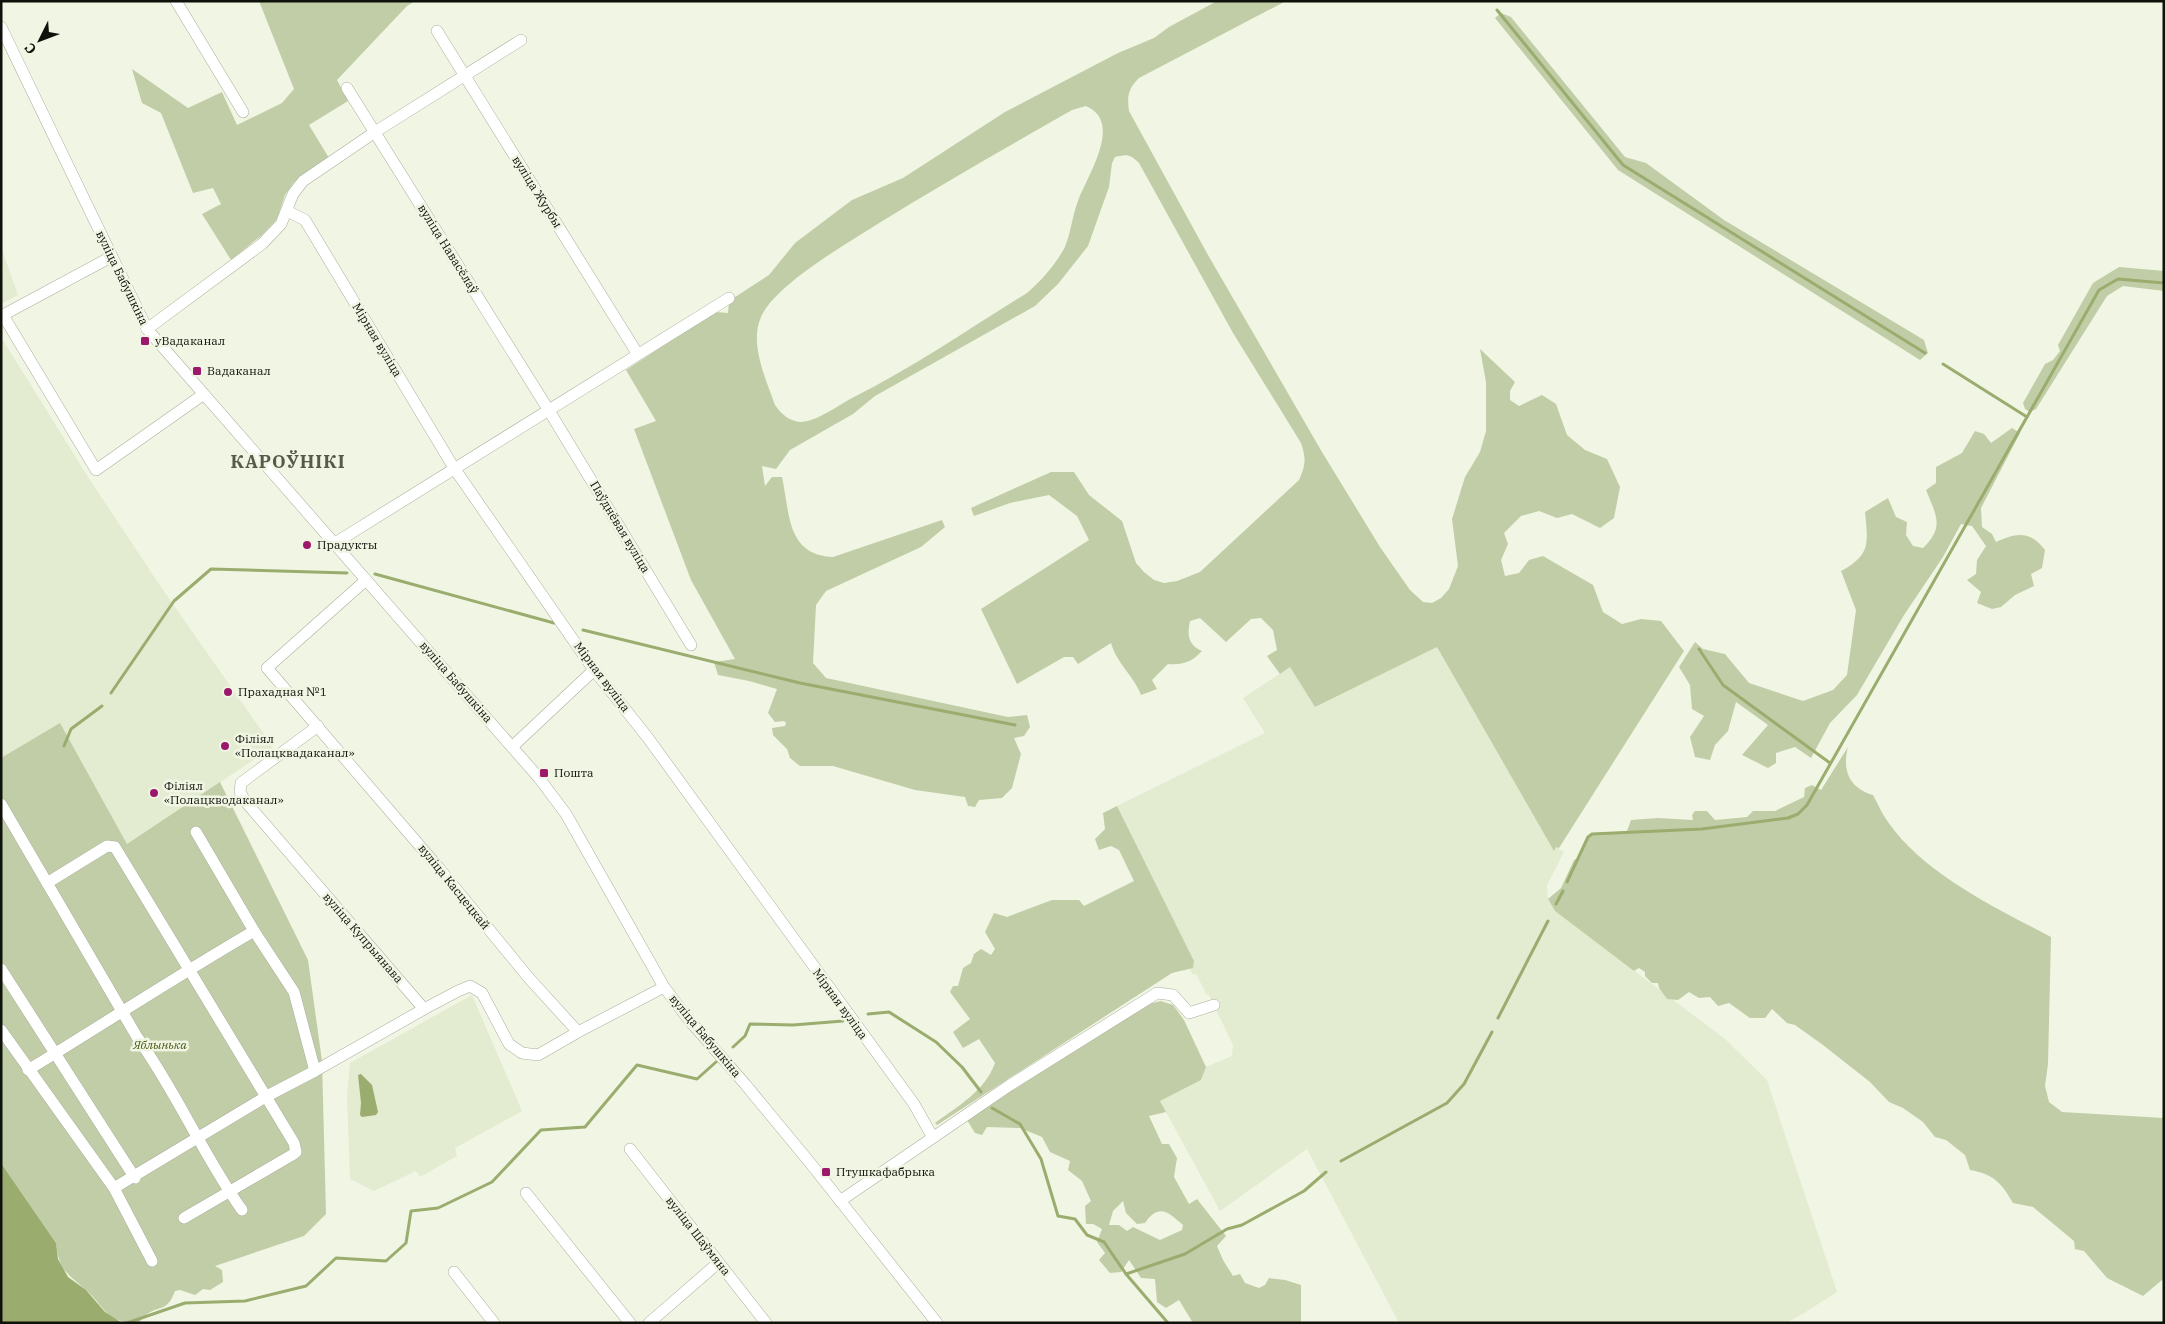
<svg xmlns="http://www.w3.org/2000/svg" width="2165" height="1324" viewBox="0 0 2165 1324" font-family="'IBM Plex Serif',serif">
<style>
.built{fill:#e3ebd1}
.green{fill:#c1cda6;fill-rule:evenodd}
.water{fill:#9bac6f}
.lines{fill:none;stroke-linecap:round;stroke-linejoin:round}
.stream{stroke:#9bac6f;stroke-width:3}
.minor-casing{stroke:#a9af9d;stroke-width:12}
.minor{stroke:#fff;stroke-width:11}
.poi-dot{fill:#9b186b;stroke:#f0f6e3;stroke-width:2}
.labels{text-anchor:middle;stroke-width:5;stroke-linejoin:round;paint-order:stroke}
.street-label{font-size:12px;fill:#0f110b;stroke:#f0f6e3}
.poi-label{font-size:12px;fill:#0f110b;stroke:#f0f6e3;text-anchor:start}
.park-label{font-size:12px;font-style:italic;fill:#4a5915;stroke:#f0f6e3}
.district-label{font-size:18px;font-weight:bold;letter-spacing:1px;fill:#565a4b;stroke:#f0f6e3}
</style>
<rect width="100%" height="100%" fill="#f0f6e3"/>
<g class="built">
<path d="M1,247L18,295L1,304Z"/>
<path d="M1,337L88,477L161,587L273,747L127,844L60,724L1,758Z"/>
<path d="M1437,647L1554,850L1556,847L1564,852L1547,885L1548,899L1555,911L1725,1039L1767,1080L1837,1292L1804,1313L1786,1323H1399L1307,1149L1220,1211L1160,1101L1201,1080L1206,1067L1232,1056L1233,1045L1209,995H1207L1196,974L1193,975L1190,969L1193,967L1194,961L1117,806L1265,733L1243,698L1290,667L1315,707Z"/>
<path d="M472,995L522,1111L455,1148L457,1156L420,1177L416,1171L374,1191L350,1179L347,1096L350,1063Z"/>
</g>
<g class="green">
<path d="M259,1H415L407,6L337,80L348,101L309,125L329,158L294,182L285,195L277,219L262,235L231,260L202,214L221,204L213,188L193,193L161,113L142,103L132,69L188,108L222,92L237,125L282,103L294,89Z"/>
<path d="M1217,1H1286L1139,78C1128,89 1127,96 1129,111L1208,255L1322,452L1380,547L1410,590L1423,602L1432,603L1441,598L1449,589L1458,566L1452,519L1465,477L1480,452L1486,431V382L1480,349L1515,382L1510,391V400L1519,406L1542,395L1556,404L1567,435L1585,450L1607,459L1620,487L1614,518L1600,528L1572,514L1557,518L1539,511L1521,516L1504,533L1508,544L1501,560L1505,576L1519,573L1529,560L1543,556L1593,585L1603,612L1622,624L1641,619L1661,621L1684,651L1559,848L1556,847L1554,851L1437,647L1315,707L1290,667L1280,674L1267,656L1277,650L1273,630L1261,618L1251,619L1226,642L1200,618L1190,621C1187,635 1188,645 1202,651C1192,662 1183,665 1168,664L1152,680L1157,689L1141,695C1134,676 1117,664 1111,643L1078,664L1073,657H1064L1017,684L981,609L1089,540L1077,516L1049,495L1010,503L974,516L971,508L1051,472H1074L1089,495L1122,521L1136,563L1144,572L1154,580L1164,583L1177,581L1200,572L1299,480C1306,465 1306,458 1301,443L1233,333L1139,163C1130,154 1127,154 1115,157L1112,163L1109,187L1088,246L1058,284L1035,306L875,396L853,414L790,450L776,469L762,466L765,486L772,477H782C790,513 786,555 833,557L942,520L945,527L921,547L826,591L816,605L813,663L826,678L1008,717L1027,715L1030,727L1024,736L1014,738L1021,754L1012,788L1002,798L979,800L975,807L968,806L965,797L915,790L833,766H800L790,758L787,749L773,735L772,728L785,726L786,723L784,721L775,722L768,713L777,689L749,681L718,675L714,662L735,659L691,580L634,429L656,421L626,370L715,312L728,313L729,301L769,275L795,243L852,200L903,178L1005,112L1118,53L1154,38L1169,27ZM1086,106C1124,122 1087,176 1078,201C1072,216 1071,234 1064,249C1054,266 1042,280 1027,293C970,328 914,367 854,397C838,405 820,420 802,422C790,422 781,414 775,405C766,379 749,344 761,317C775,285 846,244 876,225C940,185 1006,148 1072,110Z"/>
<path d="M1501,13L1511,17L1625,157L1646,163L1724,220L1924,340L1928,353L1920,360L1618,170L1495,18Z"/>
<path d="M2119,267L2164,271V291L2123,286L2107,296L2036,409L2030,412L2025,409L2023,403L2045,364L2053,360L2060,351L2058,345L2093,283Z"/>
<path d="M2012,428L2020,433L1981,508L1982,527L1992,534L1996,542C2016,533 2030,530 2045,550L2042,568L2031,574L2034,586L2015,595L2001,607L1992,609L1977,603L1981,592L1967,580L1976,574L1977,560L1986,546L1972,526L1961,524L1943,557L1904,615L1857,695L1830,723L1811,758L1795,747L1776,753V763L1768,768L1742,755L1768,725L1736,702L1728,731L1715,745L1710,760L1695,757L1690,737L1704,716L1692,709L1690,685L1679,667L1695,642L1703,649L1725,654L1749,683L1803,701L1833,690L1847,675L1856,610L1841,571C1871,555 1868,543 1865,512L1888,498L1896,517L1907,522L1906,535L1913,546L1923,548C1945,527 1936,515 1926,490L1936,483V467L1962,453L1975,431L1984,434L1991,443Z"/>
<path d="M60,723L127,844L220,782L308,960L322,1061L326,1214L304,1236L215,1266L222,1270L223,1282L210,1290L203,1289L195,1295L180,1290L175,1291C167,1312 161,1305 147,1314C144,1316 141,1320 139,1323C105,1323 107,1309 86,1290C67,1273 59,1271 56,1243L1,1163V758Z"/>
<path d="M1848,747C1842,770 1849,788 1873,795C1878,804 1882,814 1888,822C1924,874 1996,908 2051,937L2048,1064L2045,1086L2049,1102L2062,1112L2164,1118V1281L2162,1280L2143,1296L2107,1278L2084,1251L2075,1249L2074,1241L2033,1207L2013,1203C2001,1182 1993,1174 1970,1170L1965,1155L1946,1140L1935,1137L1923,1122L1903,1108L1889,1102L1870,1082L1823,1045L1795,1025L1787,1023L1772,1009L1765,1018H1750L1729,1003L1718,1006L1710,997L1699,998L1689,992L1678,1000L1667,999L1659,988L1658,983H1652L1645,976V972L1639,968L1634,971L1555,911L1548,899L1561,888L1574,860L1580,857L1588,837L1592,834L1627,831L1631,820L1658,818L1693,820L1692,815L1695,811H1707L1715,820L1747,817L1753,811H1775L1804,797L1805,788L1812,785L1821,790Z"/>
<path d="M1117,806L1194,961L1193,968L1172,973L937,1125L935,1123C958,1106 985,1091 995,1063L979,1039L963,1048L953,1032L970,1019L950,992L953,986H958L963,968L971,963L974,954L981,949L991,955L995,949L985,932L994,913L1007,917L1052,900H1079L1084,906L1134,881L1119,850L1111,846L1099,850L1095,839L1105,829L1103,813Z"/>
<path d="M1161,1001L1173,1005L1184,1020L1206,1067L1201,1080L1160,1101L1166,1112L1149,1116L1162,1144H1169L1177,1158L1174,1177L1189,1204L1197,1199L1226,1236L1217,1246L1223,1260L1233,1276L1240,1274L1245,1283L1259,1288L1265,1285L1269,1278L1285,1280L1301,1285V1323H1193L1179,1300L1166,1308L1157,1302L1155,1279L1141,1278L1129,1260L1121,1272L1110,1273L1099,1260L1105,1253L1097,1242L1102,1229L1093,1224H1086L1085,1206L1091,1201L1082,1181L1068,1170L1070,1161L1050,1152L1042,1137L1020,1128L987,1127L982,1135L975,1133L967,1120L1144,1005ZM1123,1201L1126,1213L1137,1224L1145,1223C1159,1203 1168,1212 1183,1225L1182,1230L1160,1240L1133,1227L1127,1231L1119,1225H1109L1113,1211Z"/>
</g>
<g class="water">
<path d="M361,1074L372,1085L378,1112L376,1115L362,1117L360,1115L361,1103L358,1075Z"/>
<path d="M1,1163L56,1243L58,1259L68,1277L86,1290L105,1312L122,1323H1Z"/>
</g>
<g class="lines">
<g class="stream">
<path d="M1497,10L1623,165L1925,353"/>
<path d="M1943,364L2027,417"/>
<path d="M375,574L554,623"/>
<path d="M583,630L800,683L1015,725"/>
<path d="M1699,649L1723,685L1830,763"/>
<path d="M111,693L174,601L211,569L347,573"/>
<path d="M64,746L71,729L102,706"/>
<path d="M1567,882L1588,837L1592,834L1702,829L1788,818L1798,814L1807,805L2099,290L2118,279L2164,283"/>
<path d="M1556,904L1563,891"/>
<path d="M868,1014L889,1012L936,1042L962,1067L981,1092"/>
<path d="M1498,1018L1548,921"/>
<path d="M733,1047L745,1036L750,1024L793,1025L843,1021"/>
<path d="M992,1108L1020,1124L1041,1159L1058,1216L1075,1219L1087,1235L1104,1242L1126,1274L1168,1323"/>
<path d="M1341,1161L1447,1103L1464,1084L1492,1032"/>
<path d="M1126,1274L1185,1254L1227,1229L1242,1225L1304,1191L1326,1172"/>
<path d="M127,1323L185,1303L245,1301L306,1286L336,1258L386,1261L406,1243L411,1211L438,1208L492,1182L541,1130L585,1127L637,1065L697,1079L716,1062"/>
</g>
<g class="minor-casing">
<g id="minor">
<path d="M176,1L243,112"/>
<path d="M1,27L147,329L539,778L566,814L664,987L689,1020L745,1084L811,1164L937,1323"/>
<path d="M437,31L637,353"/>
<path d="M347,88L548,409L691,645"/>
<path d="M287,211L305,220L454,468L594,670L648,738L914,1104L932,1136"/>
<path d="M111,257L3,315L96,470L204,394"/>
<path d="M147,329L262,244L281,224L293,194L303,181L375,132L521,40"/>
<path d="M335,543L729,298"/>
<path d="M366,580L267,668L438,867L528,977L578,1032L664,987"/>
<path d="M318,726L241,783L240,792L245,801L424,1009L458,991L470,986L482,993L509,1044L522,1053L538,1055L578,1032"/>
<path d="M513,746L594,670"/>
<path d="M1,804L137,1037C176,1091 203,1155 242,1210"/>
<path d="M196,832L254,931L294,992L315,1071"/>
<path d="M47,883L107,846L115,847L294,1143L296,1152L292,1155L184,1218"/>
<path d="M1,969L135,1178"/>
<path d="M1,1030L114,1188L152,1261"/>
<path d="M28,1070C104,1024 178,975 254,931"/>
<path d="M630,1149L766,1323"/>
<path d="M114,1188L267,1096L315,1071L424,1009"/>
<path d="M526,1193L630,1323"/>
<path d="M840,1201L1010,1085L1157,993L1173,995L1189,1013L1214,1005"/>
<path d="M454,1272L494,1323"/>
<path d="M649,1323L718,1263"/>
</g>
</g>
<use href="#minor" class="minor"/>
</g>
<g class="poi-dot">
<rect x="140" y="336" width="10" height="10" rx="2.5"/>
<rect x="192" y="366" width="10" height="10" rx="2.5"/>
<circle cx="307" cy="545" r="5"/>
<circle cx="228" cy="692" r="5"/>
<circle cx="225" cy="746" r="5"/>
<rect x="539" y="768" width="10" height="10" rx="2.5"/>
<circle cx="154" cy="793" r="5"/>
<rect x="821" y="1167" width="10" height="10" rx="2.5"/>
</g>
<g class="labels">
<g class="street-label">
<text transform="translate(537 192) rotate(58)" y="4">вуліца Журбы</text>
<text transform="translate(448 249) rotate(58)" y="4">вуліца Навасёлаў</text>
<text transform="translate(122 278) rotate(64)" y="4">вуліца Бабушкіна</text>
<text transform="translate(377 340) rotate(59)" y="4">Мірная вуліца</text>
<text transform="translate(620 527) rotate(59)" y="4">Паўднёвая вуліца</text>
<text transform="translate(602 677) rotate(53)" y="4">Мірная вуліца</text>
<text transform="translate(456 682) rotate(49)" y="4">вуліца Бабушкіна</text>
<text transform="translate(454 887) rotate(51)" y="4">вуліца Касцецкай</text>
<text transform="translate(363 938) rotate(49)" y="4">вуліца Купрыянава</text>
<text transform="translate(840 1004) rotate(54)" y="4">Мірная вуліца</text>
<text transform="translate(705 1036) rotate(50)" y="4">вуліца Бабушкіна</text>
<text transform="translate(698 1236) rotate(52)" y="4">вуліца Шаўмяна</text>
</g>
<g class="poi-label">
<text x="155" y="345">уВадаканал</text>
<text x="207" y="375">Вадаканал</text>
<text x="317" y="549">Прадукты</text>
<text x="238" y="696">Прахадная №1</text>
<text x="235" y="743">Філіял<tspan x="235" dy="14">«Полацквадаканал»</tspan></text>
<text x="554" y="777">Пошта</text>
<text x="164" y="790">Філіял<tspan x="164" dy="14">«Полацкводаканал»</tspan></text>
<text x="836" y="1176">Птушкафабрыка</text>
</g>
<g class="park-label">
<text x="160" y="1049">Яблынька</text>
</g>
<g class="district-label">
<text x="288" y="468">КАРОЎНІКІ</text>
</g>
</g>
<rect width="2165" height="1324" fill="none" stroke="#0f110b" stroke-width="5"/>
<g transform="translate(40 40) rotate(228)" stroke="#f0f6e3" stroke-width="4" paint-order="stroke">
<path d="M0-4L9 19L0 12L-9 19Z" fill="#0f110b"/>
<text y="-8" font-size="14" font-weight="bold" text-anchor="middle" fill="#0f110b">С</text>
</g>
</svg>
